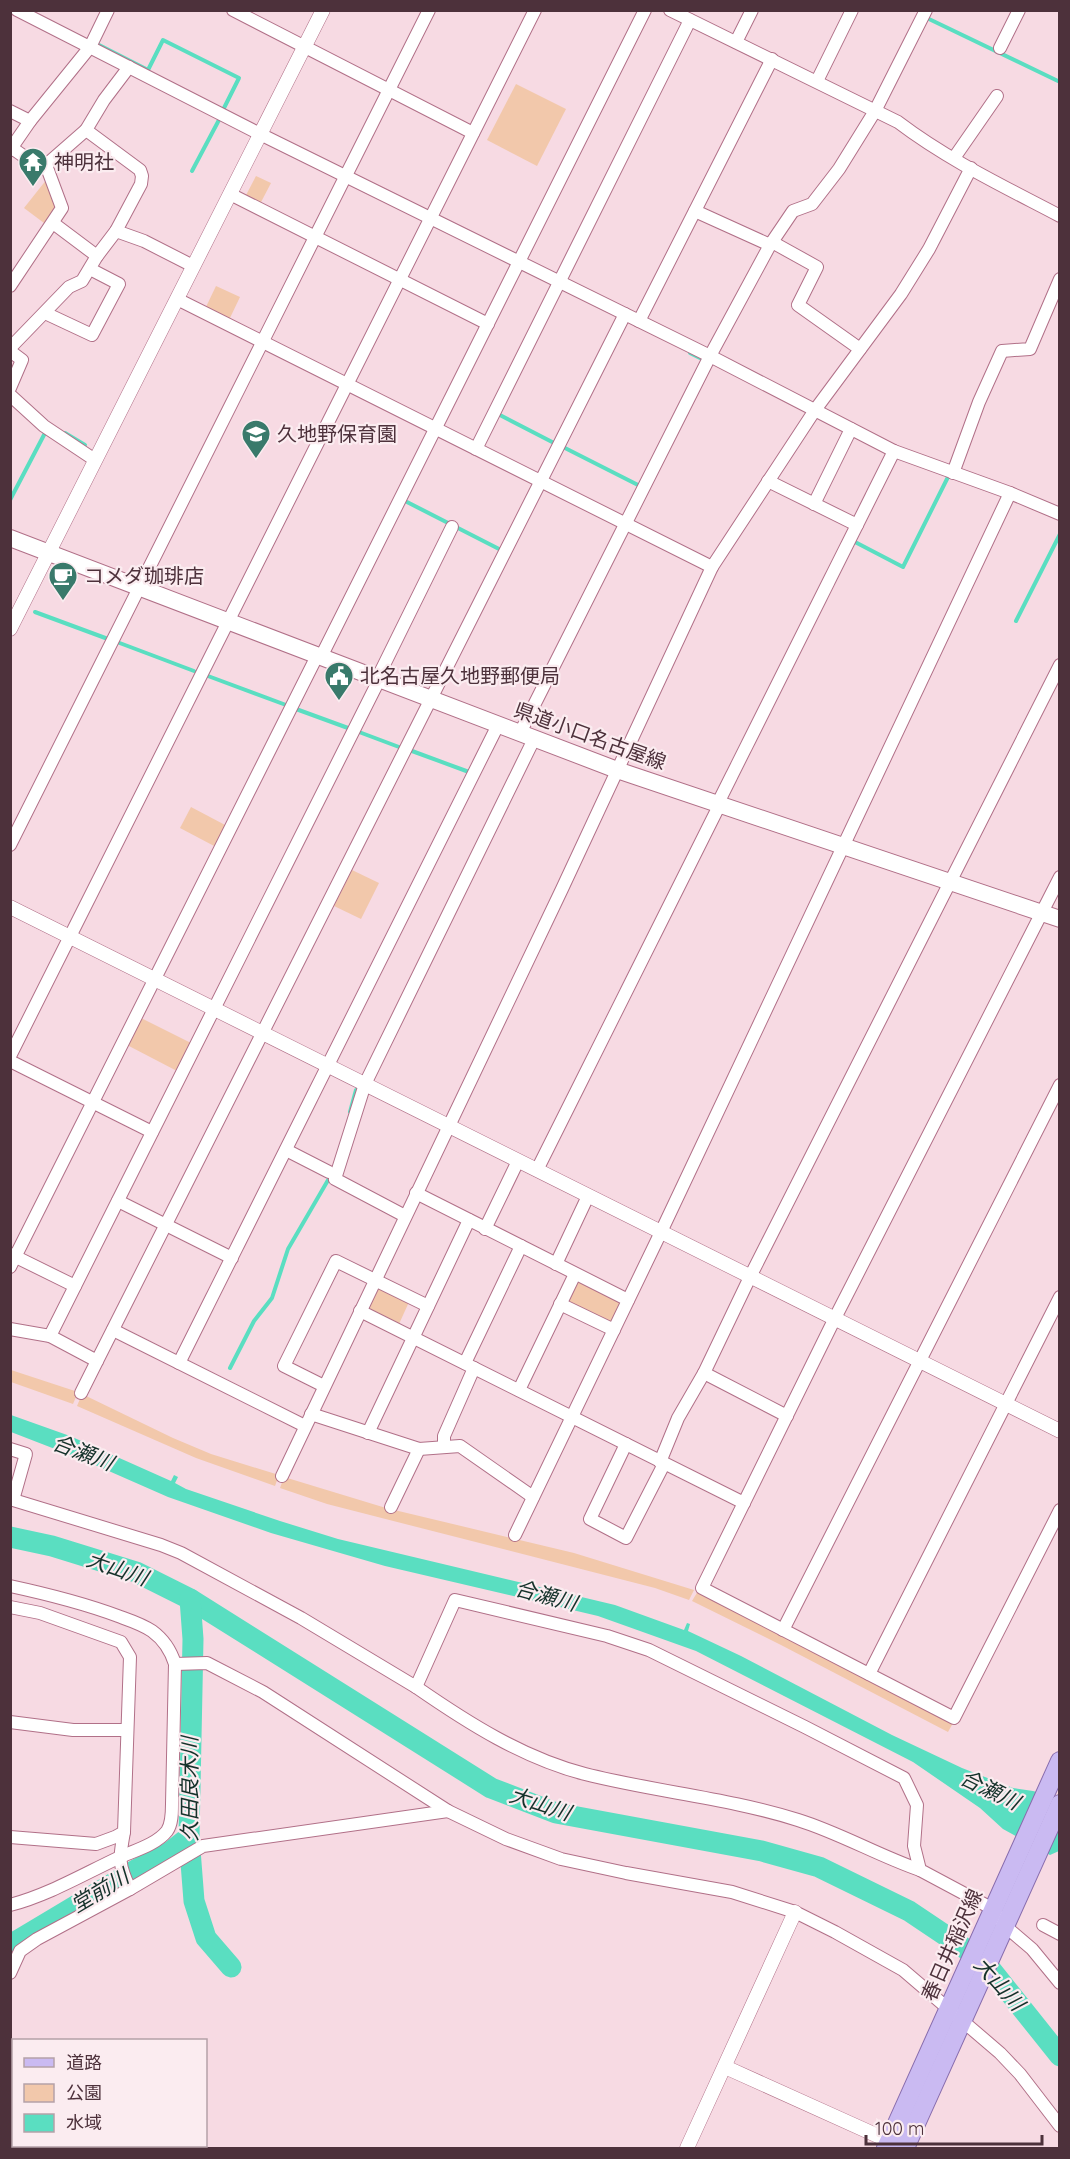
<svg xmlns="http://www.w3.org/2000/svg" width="1070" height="2159" viewBox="0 0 1070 2159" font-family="Quicksand,'Noto Sans JP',sans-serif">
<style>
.green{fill:#f2c8ab}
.water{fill:#5adec1}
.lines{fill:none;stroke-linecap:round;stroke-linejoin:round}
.stream{stroke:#5adec1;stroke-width:4}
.river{stroke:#5adec1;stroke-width:21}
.minor-casing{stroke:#b17088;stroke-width:14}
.tertiary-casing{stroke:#b17088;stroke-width:15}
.secondary-casing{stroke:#b17088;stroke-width:18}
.primary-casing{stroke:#886cad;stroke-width:20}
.minor{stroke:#fff;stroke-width:12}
.tertiary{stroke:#fff;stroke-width:14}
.secondary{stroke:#fff;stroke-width:16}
.primary{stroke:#cabaf2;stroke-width:18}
.labels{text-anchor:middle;stroke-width:4.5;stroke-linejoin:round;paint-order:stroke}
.poi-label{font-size:20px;fill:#4d313b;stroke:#fbecf0;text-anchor:start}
.street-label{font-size:20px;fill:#4d313b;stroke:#fbecf0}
.water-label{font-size:21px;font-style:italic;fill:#14312a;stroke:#fbecf0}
</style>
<rect width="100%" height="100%" fill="#f7dae3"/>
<g class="green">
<path d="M516,84L566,109L537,166L487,140Z"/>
<path d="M256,176L271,183L259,206L244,199Z"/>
<path d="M47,179L59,209L48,226L24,208Z"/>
<path d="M216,286L240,297L229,320L205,309Z"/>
<path d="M191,807L227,826L216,847L180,828Z"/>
<path d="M352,870L379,883L361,919L334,906Z"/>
<path d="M141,1018L191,1043L177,1071L127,1045Z"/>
<path d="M579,1281L618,1301L620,1307L613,1321L608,1323L568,1303L567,1299L574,1283Z"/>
<path d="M377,1289H381L409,1302L399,1324L371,1310L369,1305Z"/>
<path d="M11,1370L78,1392L73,1404L11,1382Z"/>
<path d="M82,1394L173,1438L211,1454L279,1475L275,1486L196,1458L77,1406Z"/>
<path d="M284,1477L386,1508L574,1553L694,1590L689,1600L655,1588L327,1504L280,1488Z"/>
<path d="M698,1591L953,1723L948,1732L781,1645L692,1601Z"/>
</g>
<path class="water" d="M11,1415L70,1436L171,1481L174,1475L178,1477L175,1483L186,1489L280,1521L338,1539L615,1605L684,1630L687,1623L690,1624L688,1631L741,1656L892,1735L962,1768L1013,1788L1033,1791L1059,1798V1851L1050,1855L1003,1829L980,1808L913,1762L696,1651L598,1616L385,1566L271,1533L168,1497L86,1461L11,1432Z"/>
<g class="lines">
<g class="stream">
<path d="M929,19L1060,82"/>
<path d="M99,45L148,70L163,40L239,78L224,108"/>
<path d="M192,171L220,118"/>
<path d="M690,353L700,358"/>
<path d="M496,413L556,444"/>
<path d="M65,433L85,445"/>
<path d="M563,447L640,486"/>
<path d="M10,500L45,433"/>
<path d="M407,502L501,550"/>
<path d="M855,542L903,567L948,477"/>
<path d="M35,612L108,639"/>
<path d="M1016,621L1060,534"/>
<path d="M117,642L194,671"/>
<path d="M208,676L286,705"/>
<path d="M296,709L348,728"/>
<path d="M359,732L399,747"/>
<path d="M412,751L469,772"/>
<path d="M350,1112L356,1090"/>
<path d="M230,1368L254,1321L272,1298L288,1249L331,1175"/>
</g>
<g class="river">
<path d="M10,1537L52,1546L136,1572L190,1599L491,1788L556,1813L762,1851L819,1867L909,1911L985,1962L1060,2056"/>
<path d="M190,1599L193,1639L189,1837L194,1901L206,1938L231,1967"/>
<path d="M10,1945L137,1869L170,1852L189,1837"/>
</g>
<g class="minor-casing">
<g id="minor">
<path d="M17,10L260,134L710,356L894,451L1010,493L1060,514"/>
<path d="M233,10L473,133"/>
<path d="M670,10L898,122C948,160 1005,187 1060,216"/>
<path d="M736,42L752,10"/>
<path d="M1000,48L1019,10"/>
<path d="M817,81L852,10"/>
<path d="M10,111L30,121"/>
<path d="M12,148L39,167L46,165"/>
<path d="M10,150L30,121L90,47L108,10"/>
<path d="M954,158L997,96"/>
<path d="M230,194L488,324"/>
<path d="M695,211L770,245"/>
<path d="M53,223L97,256"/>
<path d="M116,231L144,241L193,266"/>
<path d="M772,242L817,267L798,305L860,349"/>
<path d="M10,286L62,208L46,165L86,130L104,100L129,67"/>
<path d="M177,299L712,567"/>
<path d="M45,313L92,335L119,284L90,269"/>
<path d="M639,321L772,59"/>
<path d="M10,348L69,287L82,281L97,256L116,231L141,184L142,176L140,170L86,130"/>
<path d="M10,351L22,360L10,388"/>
<path d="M10,395L44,426L95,460"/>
<path d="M476,449L690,20"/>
<path d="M953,473L979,402L1002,351L1030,349L1060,279"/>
<path d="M768,481L857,525"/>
<path d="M814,504L851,429"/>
<path d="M321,657L645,10"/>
<path d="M377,679L452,527"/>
<path d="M520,733L710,356L770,245L793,211L812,204L839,169L875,111L926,10"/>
<path d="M718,803L894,451"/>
<path d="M10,845L429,10"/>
<path d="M1060,877L834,1320L702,1588L954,1718L1060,1510"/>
<path d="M10,1056L535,10"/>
<path d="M10,1061L152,1132"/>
<path d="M286,1150L329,1172"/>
<path d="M537,1170L720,804"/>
<path d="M416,1193L628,1300"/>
<path d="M118,1201L232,1258"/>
<path d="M405,1216L335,1179L365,1084L534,739"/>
<path d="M485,1229L518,1161"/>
<path d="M10,1254L75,1286"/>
<path d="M556,1264L588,1196"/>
<path d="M10,1267L317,656"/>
<path d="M560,1304L614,1330"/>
<path d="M360,1311L744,1503"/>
<path d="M10,1329L50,1336L97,1361L625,314"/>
<path d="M113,1330L305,1426"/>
<path d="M50,1336L379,680"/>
<path d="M179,1363L498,725"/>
<path d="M465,1363L521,1246"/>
<path d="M324,1386L284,1366L336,1261L428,1306"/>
<path d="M519,1390L575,1274"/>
<path d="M81,1393L97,1361"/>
<path d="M311,1414L419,1449L460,1446L533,1497"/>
<path d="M787,1416L704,1373L750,1277L1060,665"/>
<path d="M368,1433L469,1220"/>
<path d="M626,1444L590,1519L626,1538L664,1464"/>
<path d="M444,1447V1436L474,1368"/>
<path d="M10,1449L26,1454L13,1500"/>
<path d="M660,1462L678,1418L704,1373"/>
<path d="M282,1476L562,889L712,567L815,410L901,294L929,249L971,168"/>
<path d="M10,1499L161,1545L181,1553L301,1618L416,1687L455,1600L607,1636L649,1650L805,1727L904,1778L917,1805L914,1846L920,1870L993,1909L1005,1926L1032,1949L1060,1983"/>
<path d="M391,1507L419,1449"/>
<path d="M515,1535L661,1232L1010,493"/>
<path d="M10,1586C47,1594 83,1603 118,1616C129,1620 142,1624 152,1631C163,1639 171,1651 175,1664L172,1804C172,1813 172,1824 167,1831C156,1845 133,1851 118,1858C82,1875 48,1895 10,1905"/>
<path d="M10,1607L40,1613L121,1642L130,1657L124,1832L115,1837L96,1844L10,1837"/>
<path d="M783,1630L1060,1085"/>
<path d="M175,1664L207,1663L263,1692L448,1811L506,1839L561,1859L626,1873L732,1892L795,1912L835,1932L903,1970L1000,2053L1020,2074L1060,2126"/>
<path d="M869,1674L1060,1297"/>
<path d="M416,1687C468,1723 523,1758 585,1774C656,1792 729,1798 798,1820C840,1833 879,1856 920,1870"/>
<path d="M10,1722L73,1730H127"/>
<path d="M124,1832C119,1859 118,1864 130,1889"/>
<path d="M1043,1925L1060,1934"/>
<path d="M10,1973L20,1951L37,1939L130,1889L203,1846L448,1811"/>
</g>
</g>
<g class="tertiary-casing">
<g id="tertiary">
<path d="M10,629L323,10"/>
<path d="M10,907L1060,1431"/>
<path d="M725,2067L898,2145"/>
<path d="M687,2148L795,1912"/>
</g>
</g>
<g class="secondary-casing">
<path id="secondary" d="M10,538L617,770L1060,919"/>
</g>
<g class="primary-casing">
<g id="primary">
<path d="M886,2148L1060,1761"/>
<path d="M905,2148L1060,1804"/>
</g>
</g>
<use href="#minor" class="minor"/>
<use href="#tertiary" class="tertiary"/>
<use href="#secondary" class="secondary"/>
<use href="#primary" class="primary"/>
</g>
<defs>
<g id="temple-pin" transform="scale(1.5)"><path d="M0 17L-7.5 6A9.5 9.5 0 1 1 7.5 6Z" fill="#397a6b" stroke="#fbecf0"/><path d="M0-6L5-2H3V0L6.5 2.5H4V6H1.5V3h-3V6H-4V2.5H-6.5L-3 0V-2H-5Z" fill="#fff"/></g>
<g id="school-pin" transform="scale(1.5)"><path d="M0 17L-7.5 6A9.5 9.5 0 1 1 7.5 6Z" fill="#397a6b" stroke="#fbecf0"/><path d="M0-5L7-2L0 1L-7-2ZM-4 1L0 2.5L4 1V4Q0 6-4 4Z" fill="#fff"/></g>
<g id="cafe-pin" transform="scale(1.5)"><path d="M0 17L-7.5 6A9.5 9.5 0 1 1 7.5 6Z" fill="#397a6b" stroke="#fbecf0"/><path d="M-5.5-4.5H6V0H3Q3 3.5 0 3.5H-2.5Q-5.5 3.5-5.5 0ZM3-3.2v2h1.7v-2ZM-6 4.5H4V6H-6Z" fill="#fff"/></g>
<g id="civic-pin" transform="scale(1.5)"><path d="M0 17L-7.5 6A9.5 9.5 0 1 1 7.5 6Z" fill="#397a6b" stroke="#fbecf0"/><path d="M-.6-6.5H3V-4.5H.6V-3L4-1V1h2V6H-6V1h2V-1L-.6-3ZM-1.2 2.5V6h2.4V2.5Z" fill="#fff"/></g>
</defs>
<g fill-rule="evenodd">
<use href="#temple-pin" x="33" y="162"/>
<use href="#school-pin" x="256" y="434"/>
<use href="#cafe-pin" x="63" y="576"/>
<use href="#civic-pin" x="339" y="676"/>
</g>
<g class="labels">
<g class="poi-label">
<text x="54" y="169">神明社</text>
<text x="277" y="441">久地野保育園</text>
<text x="84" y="583">コメダ珈琲店</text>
<text x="360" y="683">北名古屋久地野郵便局</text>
</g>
<g class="street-label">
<text transform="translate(590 736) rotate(20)" y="7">県道小口名古屋線</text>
<text transform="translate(952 1945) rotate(-66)" y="7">春日井稲沢線</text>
</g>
<g class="water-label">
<text transform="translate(83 1453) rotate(21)" y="7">合瀬川</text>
<text transform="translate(117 1569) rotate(19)" y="7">大山川</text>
<text transform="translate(546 1596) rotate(15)" y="7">合瀬川</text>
<text transform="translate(190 1789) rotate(-90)" y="7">久田良木川</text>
<text transform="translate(990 1790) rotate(26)" y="7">合瀬川</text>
<text transform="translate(540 1804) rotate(18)" y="7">大山川</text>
<text transform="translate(100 1891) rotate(-31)" y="7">堂前川</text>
<text transform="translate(999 1984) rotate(48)" y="7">大山川</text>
</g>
</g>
<rect width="1070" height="2159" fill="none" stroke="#4d313b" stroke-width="24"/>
<rect x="12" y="2039" width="195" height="108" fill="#fbecf0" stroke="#b5a1a8" stroke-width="1.5"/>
<rect x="24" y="2058" width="30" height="9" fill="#cabaf2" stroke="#b5a1a8" stroke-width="1.5"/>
<text x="66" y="2069" font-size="18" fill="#4d313b">道路</text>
<rect x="24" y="2084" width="30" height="18" fill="#f2c8ab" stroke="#b5a1a8" stroke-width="1.5"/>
<text x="66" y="2099" font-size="18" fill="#4d313b">公園</text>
<rect x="24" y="2114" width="30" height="18" fill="#5adec1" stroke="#b5a1a8" stroke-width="1.5"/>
<text x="66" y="2129" font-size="18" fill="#4d313b">水域</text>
<path d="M866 2135v9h176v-9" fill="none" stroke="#4d313b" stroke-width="3"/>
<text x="875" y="2135" font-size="18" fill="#4d313b" stroke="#fbecf0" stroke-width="4.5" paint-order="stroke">100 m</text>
</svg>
